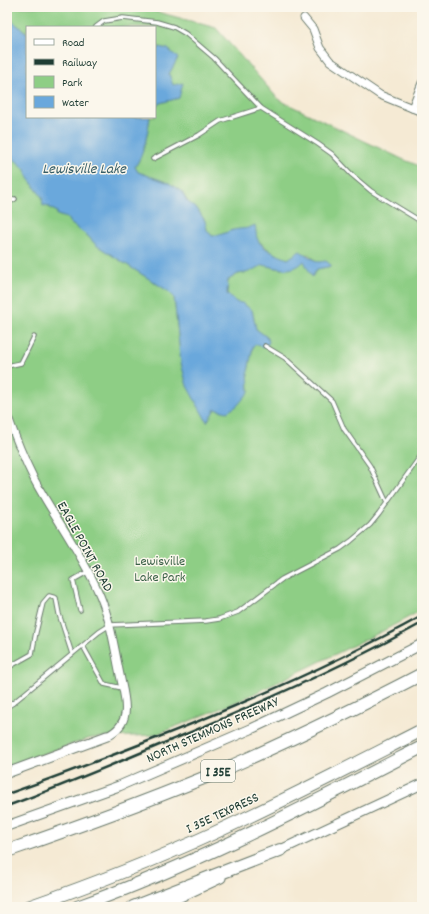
<svg xmlns="http://www.w3.org/2000/svg" width="429" height="914" viewBox="0 0 429 914" font-family="Dekko,sans-serif">
<style>
.green{fill:#8ece85;stroke:#56865c}
.water{fill:#6aa8dc;stroke:#447288}
.lines{fill:none;stroke-linecap:round;stroke-linejoin:round}
.lane-casing{stroke:#6a7a6c;stroke-width:5.5}
.street-casing{stroke:#6a7a6c;stroke-width:9}
.secondary-casing{stroke:#6a7a6c;stroke-width:11}
.highway-casing{stroke:#6a7a6c;stroke-width:14}
.lane{stroke:#fff;stroke-width:3.5}
.street{stroke:#fff;stroke-width:7}
.secondary{stroke:#fff;stroke-width:9}
.highway{stroke:#fff;stroke-width:12}
.rail{stroke:#1f3d34;stroke-width:2.5}
.labels{text-anchor:middle;stroke-width:3;stroke-linejoin:round;paint-order:stroke}
.shield{fill:#fbf7ec;stroke:#61756b;stroke-width:1}
.shield-label{font-size:13px;font-weight:bold;fill:#1f3d34}
.street-label{font-size:14px;fill:#1f3d34;stroke:#fbf7ec}
.park-label{font-size:14px;fill:#3b6148;stroke:#fbf7ec}
.water-label{font-size:15px;font-style:italic;fill:#365d66;stroke:#fbf7ec}
</style>
<rect width="100%" height="100%" fill="#fbf7ec"/>
<filter id="ink" filterUnits="userSpaceOnUse"><feTurbulence type="fractalNoise" baseFrequency=".025" numOctaves="2"/><feDisplacementMap in="SourceGraphic" scale="8" xChannelSelector="R" yChannelSelector="G"/><feConvolveMatrix kernelMatrix="1 2 1 2 8 2 1 2 1" color-interpolation-filters="sRGB"/></filter>
<filter id="wash" filterUnits="userSpaceOnUse"><feTurbulence type="fractalNoise" baseFrequency=".012" numOctaves="4" result="noise"/><feDisplacementMap in="SourceGraphic" scale="16" xChannelSelector="R" yChannelSelector="G"/><feGaussianBlur stdDeviation="0.9" result="paint"/><feColorMatrix in="noise" values="0 0 0 0 0 0 0 0 0 0 0 0 0 0 0 0 0 1.4 0 .05"/><feComposite in="paint" operator="in"/></filter>
<g filter="url(#wash)">
<rect width="100%" height="100%" fill="#f5ead4"/>
<path class="green" d="M7,7H133L154,11L216,28L279,100L402,159L422,167V610L383,631L241,700L155,735L91,738L7,766V141L13,158L24,168L31,182L42,197L43,206L45,205L57,212V215L67,218L70,223L88,236L96,245L168,291L174,297L181,363L197,402L207,421L215,409L249,392L248,372L253,346L255,344L262,347L267,345L268,338L256,329L252,310L236,302L227,294L228,280L238,274L249,272L263,265L281,269L304,261L317,269L332,266L318,262L308,254C302,256 294,259 289,259C274,258 257,239 247,229L234,230L217,236H212L207,230L205,221L198,210L187,201L182,192L169,183L138,172L135,167C145,152 147,135 150,117H155V107L160,103L179,98L178,84L173,86L169,74L178,58L168,49L159,47L155,54V27H27V33L7,17Z"/>
<g class="water">
<path d="M7,17L27,33V117H150C147,135 145,152 135,167L138,172L169,183L182,192L187,201L198,210L205,221L207,230L212,236C220,236 226,232 233,230C242,228 246,230 255,225C256,229 256,235 257,238C261,249 278,255 288,259L300,251L318,262L326,261L332,266L317,269L312,277L304,261C292,274 278,268 263,265L249,272L238,274L228,280L227,294L236,302L242,303L252,310L256,329L268,338L269,342L267,345L262,347L255,344L253,346L248,372L249,392L237,406L227,412L215,409L207,422L187,386L181,363L174,297L168,291L96,245L88,236L70,223L67,218L57,215V212L46,205L43,206L42,197L31,182L24,168L13,158L7,141Z"/>
<path d="M159,47L168,49L178,58L169,74L173,85L183,83L179,98L160,103L155,107V54Z"/>
</g>
</g>
<g filter="url(#ink)">
<g class="lines">
<g class="lane-casing">
<g id="lane">
<path d="M96,27L104,21L123,18L157,22L174,27L186,34L214,58L261,108L318,144L332,154L352,175L371,191L422,222"/>
<path d="M153,159L199,135L220,121L261,108"/>
<path d="M7,187H9"/>
<path d="M7,204L15,199"/>
<path d="M265,346L285,358L332,401L344,429L370,466L387,503"/>
<path d="M7,366L21,363L34,337"/>
<path d="M80,610L73,580L89,571"/>
<path d="M83,646L104,684L122,688"/>
<path d="M7,668L32,654L36,632L43,603L49,596L56,598L59,614L72,654"/>
<path d="M7,702L13,703L99,632L110,625L206,621L219,619L238,612L282,579L340,549L351,541L370,525L379,514L422,454"/>
<path d="M7,707L13,703"/>
</g>
</g>
<g class="street-casing">
<g id="street">
<path d="M304,18L313,29L320,48L330,61L380,95L422,112"/>
<path d="M412,108L422,83"/>
<path d="M7,414C15,437 24,459 35,481C55,518 80,551 97,589C110,616 114,646 120,675C125,699 134,723 107,736"/>
</g>
</g>
<g class="secondary-casing">
<g id="secondary">
<path d="M7,773L107,736"/>
<path d="M7,826L119,786L251,729L327,693L422,644"/>
<path d="M274,853L422,784"/>
<path d="M159,907L221,878"/>
</g>
</g>
<g class="highway-casing">
<g id="highway">
<path d="M7,851C74,828 140,804 206,777C279,746 351,711 422,674"/>
<path d="M28,907C91,885 153,861 214,833C284,801 353,765 422,730"/>
<path d="M77,907C197,864 309,805 422,747"/>
<path d="M133,907L280,850"/>
</g>
</g>
<use href="#lane" class="lane"/>
<use href="#street" class="street"/>
<use href="#secondary" class="secondary"/>
<use href="#highway" class="highway"/>
<g class="rail">
<path d="M7,794C54,778 100,760 146,742C241,705 333,665 422,616"/>
<path d="M7,806C60,787 112,765 164,743C252,707 339,669 422,623"/>
</g>
</g>
</g>
<g class="labels">
<rect class="shield" x="201" y="760" width="34" height="22" rx="3"/>
<g class="shield-label">
<text x="218" y="776">I 35E</text>
</g>
<g class="street-label">
<text transform="translate(86 546) rotate(61)" y="5">EAGLE POINT ROAD</text>
<text transform="translate(212 729) rotate(-24)" y="5">NORTH STEMMONS FREEWAY</text>
<text transform="translate(222 812) rotate(-25)" y="5">I 35E TEXPRESS</text>
</g>
<g class="park-label">
<text x="160" y="565">Lewisville<tspan x="160" dy="16">Lake Park</tspan></text>
</g>
<g class="water-label">
<text x="84" y="173">Lewisville Lake</text>
</g>
</g>
<rect width="429" height="914" fill="none" stroke="#fbf7ec" stroke-width="24"/>
<rect x="26" y="26" width="130" height="92" fill="#fbf7ec" stroke="#a3ada2"/>
<rect x="34" y="39" width="20" height="6" fill="#ffffff" stroke="#a3ada2"/>
<text x="62" y="46" font-size="12" fill="#1f3d34">Road</text>
<rect x="34" y="59" width="20" height="6" fill="#1f3d34" stroke="#a3ada2"/>
<text x="62" y="66" font-size="12" fill="#1f3d34">Railway</text>
<rect x="34" y="76" width="20" height="12" fill="#8ece85" stroke="#a3ada2"/>
<text x="62" y="86" font-size="12" fill="#1f3d34">Park</text>
<rect x="34" y="96" width="20" height="12" fill="#6aa8dc" stroke="#a3ada2"/>
<text x="62" y="106" font-size="12" fill="#1f3d34">Water</text>
</svg>
